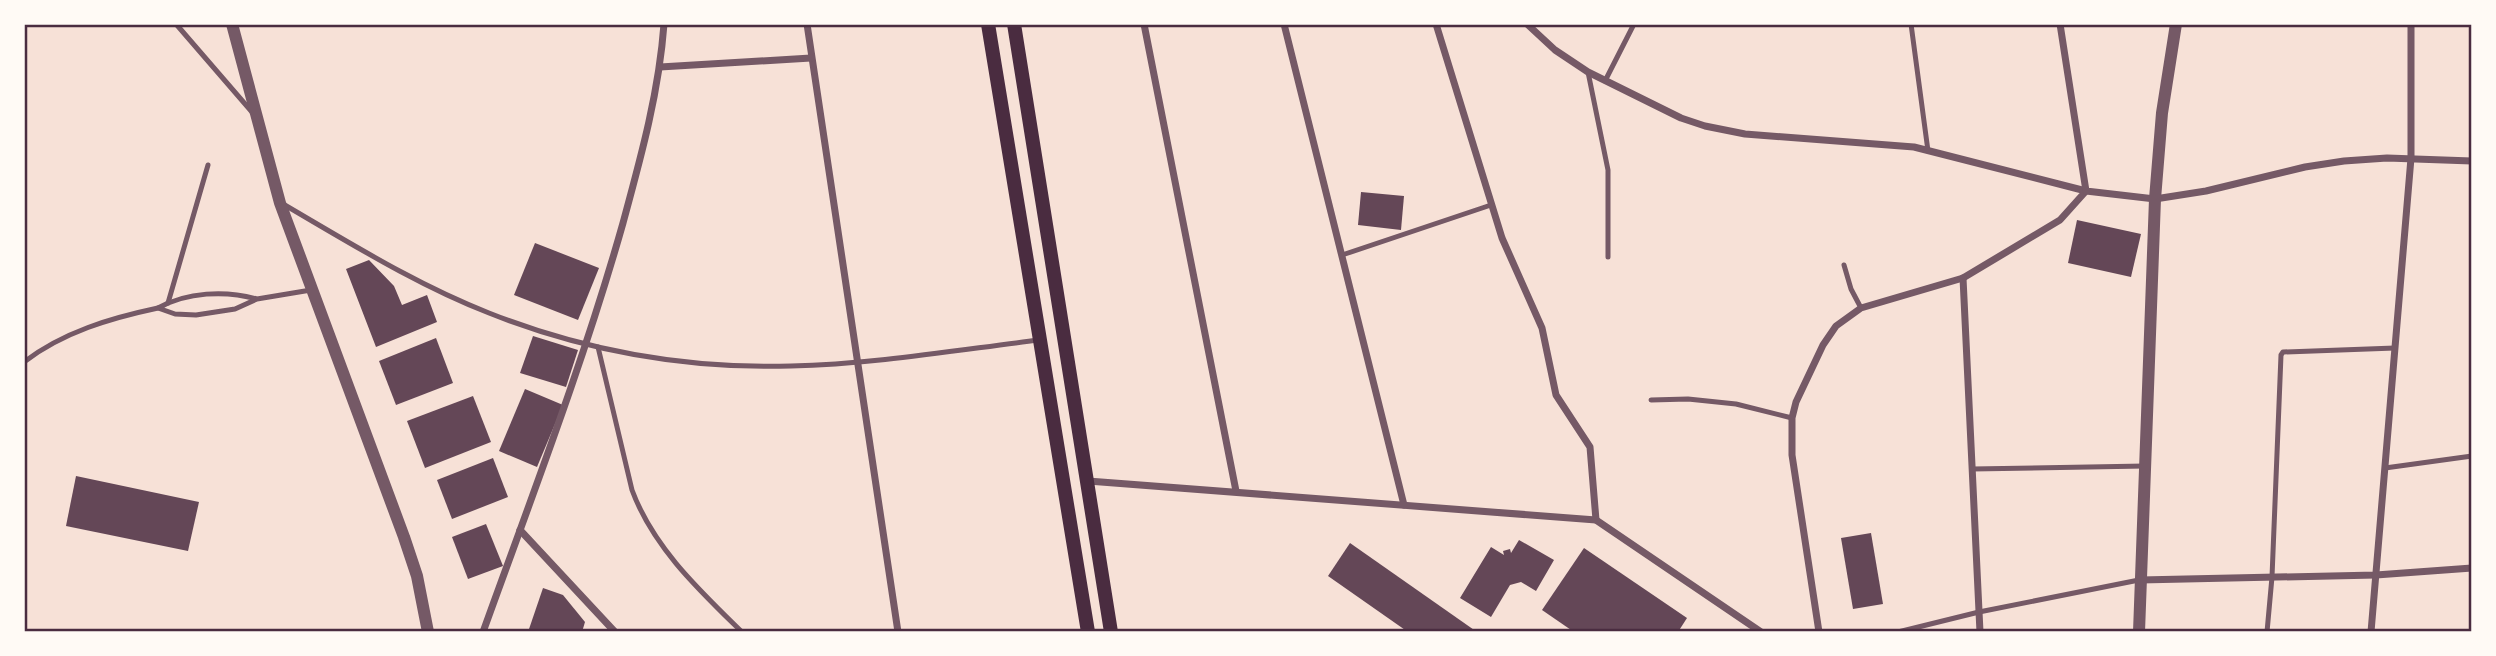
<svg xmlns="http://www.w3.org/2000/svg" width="2496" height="656" viewBox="0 0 2496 656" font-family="'Noto Serif',serif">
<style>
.building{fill:#644757}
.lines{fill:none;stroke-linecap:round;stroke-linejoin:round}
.service{stroke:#755966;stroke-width:5}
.minor{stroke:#755966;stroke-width:7}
.tertiary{stroke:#755966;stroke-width:12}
.secondary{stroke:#4a2c40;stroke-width:14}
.neatline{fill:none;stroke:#4a2c40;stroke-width:2.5}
</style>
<rect width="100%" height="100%" fill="#f7e1d7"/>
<g class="building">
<path d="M1361,192L1404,196L1401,230L1358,225Z"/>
<path d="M2077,220L2141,234L2131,277L2068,263Z"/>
<path d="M535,243L599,268L578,320L514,295Z"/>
<path d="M369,260L394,286L402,305L427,295L437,322L376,347L346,269Z"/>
<path d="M533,336L578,350L566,387L520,373Z"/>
<path d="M436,338L453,383L396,405L379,361Z"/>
<path d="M525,389L563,405L537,467L499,451Z"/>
<path d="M473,396L491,442L425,468L407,421Z"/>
<path d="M493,458L508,497L452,519L437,480Z"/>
<path d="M76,476L199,502L188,551L66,526Z"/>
<path d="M486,524L503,566L468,579L452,537Z"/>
<path d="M1871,533L1883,604L1853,609L1841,538Z"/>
<path d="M1519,540L1554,560L1536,591L1521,582L1510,585L1491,617L1460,598L1491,547L1504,555L1503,551L1510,549L1511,553Z"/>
<path d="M1350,543L1477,632H1408L1328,576Z"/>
<path d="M1584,548L1687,618L1678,632H1574L1542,610Z"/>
<path d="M543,588L563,595L585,622L582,632H528Z"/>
</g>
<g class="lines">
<g class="service">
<path d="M176,24L252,112"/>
<path d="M1911,24L1928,151"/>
<path d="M1588,72L1608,170V257"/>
<path d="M1605,81L1634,24"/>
<path d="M283,204C350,243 417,285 489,313C585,351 688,369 791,366C874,364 957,350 1039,340"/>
<path d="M1342,255L1491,205"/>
<path d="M1844,265L1851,289L1861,308"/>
<path d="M257,299C225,290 187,292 158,308L175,314L196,315L235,309L257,299L311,290"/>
<path d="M168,303L208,165"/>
<path d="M598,347L632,490C653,547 699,590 742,632"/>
<path d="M24,362C63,332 111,318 158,308"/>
<path d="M1651,400L1688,399L1736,404L1792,418"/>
<path d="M2385,468L2472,456"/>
<path d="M1972,469L2145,466"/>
<path d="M1898,632L1979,612L2139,580"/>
<path d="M2267,632L2272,577L2281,355L2283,352L2395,348"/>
</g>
<g class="minor">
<path d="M807,24L898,632"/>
<path d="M1144,24L1236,491"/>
<path d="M1284,24L1404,505"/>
<path d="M1436,24L1502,238L1542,328L1556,395L1590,447L1596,520"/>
<path d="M1527,24L1555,50L1588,72L1681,118L1705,126L1745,134L1914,147L2086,191L2060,220L1963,278L1861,308L1836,326L1823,345L1796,402L1792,418V455L1819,632"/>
<path d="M2060,24L2086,191L2155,199L2206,191L2305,167L2344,161L2387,158L2472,161"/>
<path d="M660,67L811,58"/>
<path d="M1963,278L1980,632"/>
<path d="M1088,481L1596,520L1761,632"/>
<path d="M520,530L615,632"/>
<path d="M2140,580L2376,575L2472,568"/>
<path d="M483,632C532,496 584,361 623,223C641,157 659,92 664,24"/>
<path d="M2371,632L2411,158V24"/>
</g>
<g class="tertiary">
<path d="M232,24L280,203L404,537L417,576L428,632"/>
<path d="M2139,632L2155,199L2162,113L2176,24"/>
</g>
<g class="secondary">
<path d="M988,24L1088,632"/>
<path d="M1014,24L1111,632"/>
</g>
</g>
<rect width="2496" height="656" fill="none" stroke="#fffaf5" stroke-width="52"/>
<rect x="26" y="26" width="2444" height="604" class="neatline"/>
</svg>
